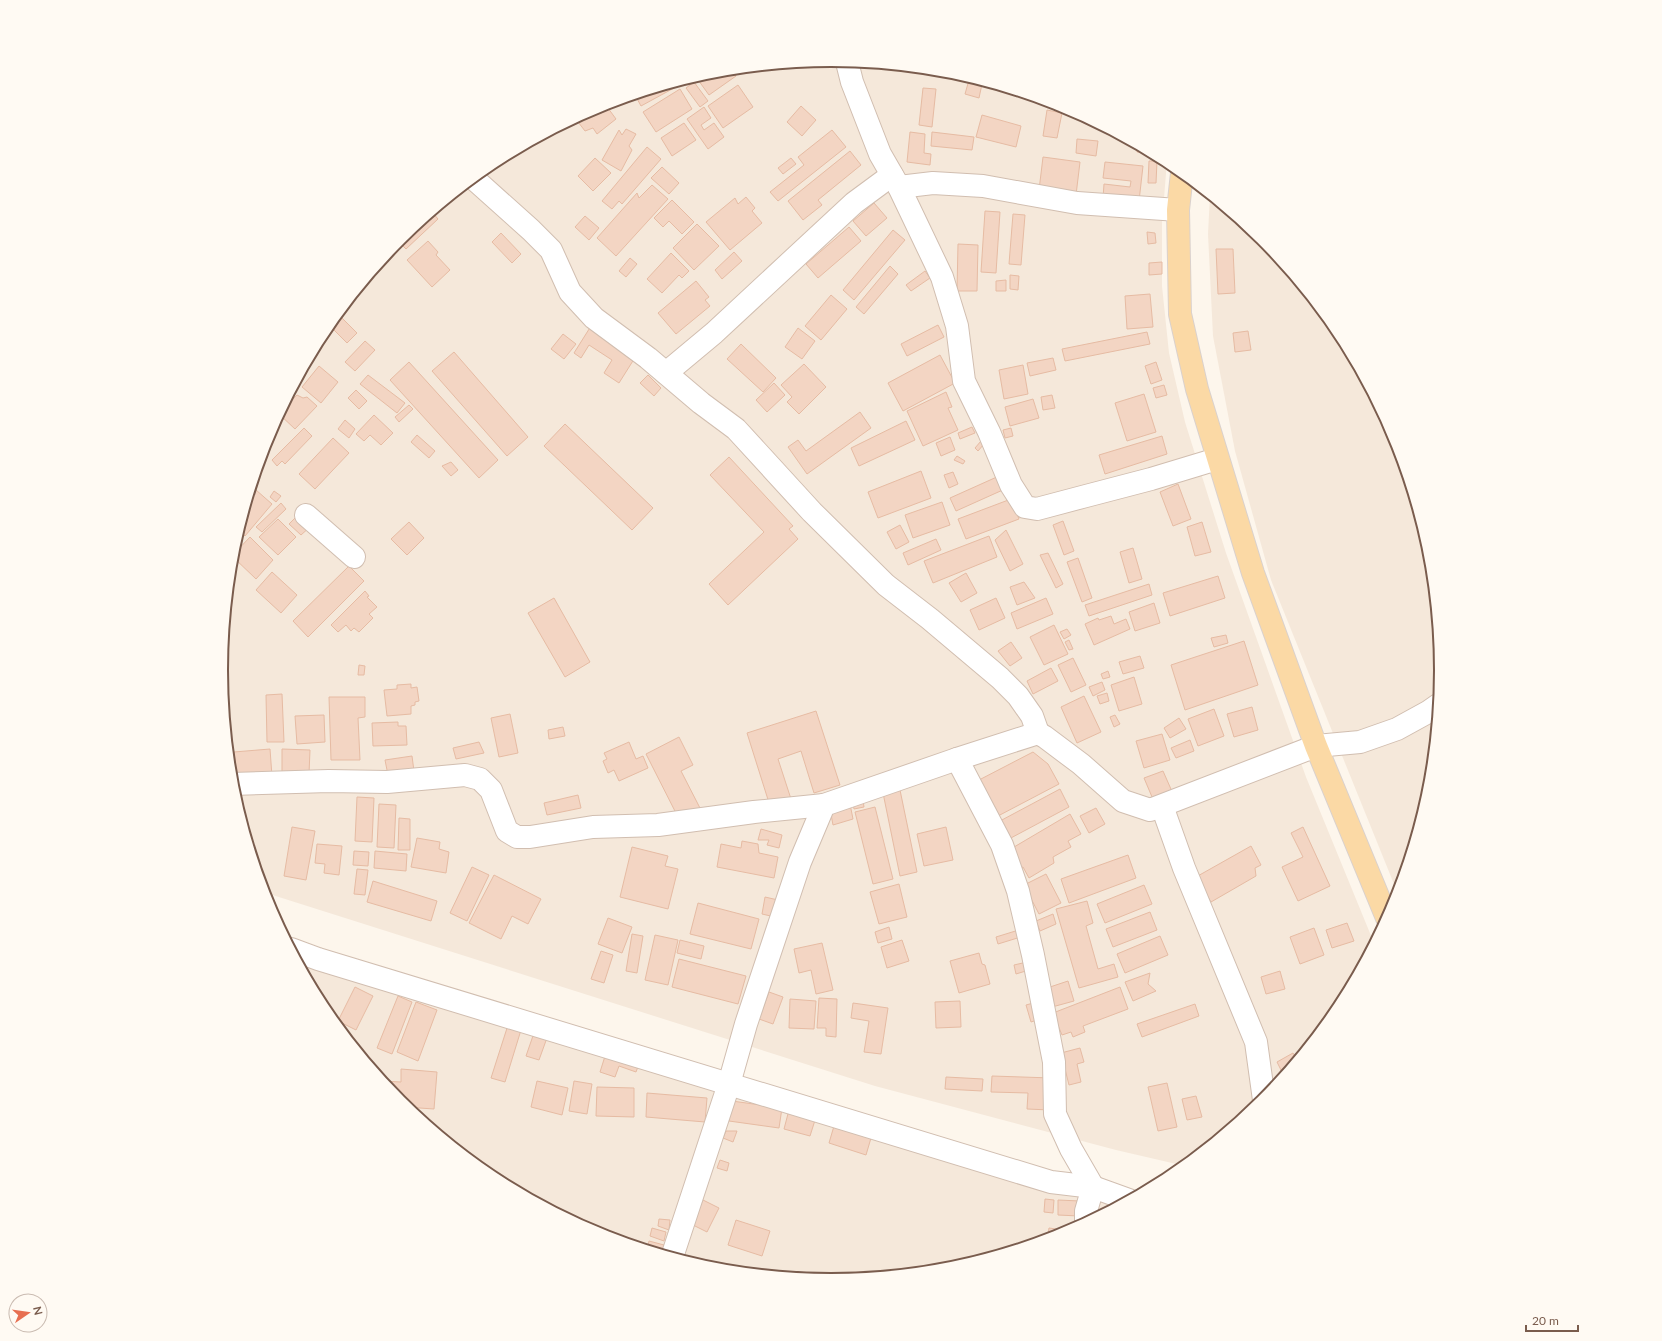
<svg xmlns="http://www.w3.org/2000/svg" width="1662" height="1341" viewBox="0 0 1662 1341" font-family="Lato,sans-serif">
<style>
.residential{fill:#f5e8da}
.building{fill:#f3d5c3;stroke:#e6bba3}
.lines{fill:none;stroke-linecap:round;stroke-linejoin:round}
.minor-casing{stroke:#d1beb0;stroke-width:24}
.major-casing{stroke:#dad1cd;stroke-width:24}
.minor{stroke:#fff;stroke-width:22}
.major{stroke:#fbd9a5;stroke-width:22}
.rim{fill:none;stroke:#7a5c4d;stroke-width:2}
</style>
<rect width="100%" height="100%" fill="#fdf6ec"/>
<g class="residential">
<path d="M831,60L950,72L1065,107L1167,161L1162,223V286L1169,353L1185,422L1226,553L1306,777L1374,943L1338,1010L1263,1102L1185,1166L1116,1150L875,1086L263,892L232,789L221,670L232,551L267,437L324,331L399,239L492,163L598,106L712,72Z"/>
<path d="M1210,195L1263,239L1339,332L1395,437L1430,552L1441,671L1430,790L1398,894L1271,580L1235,451L1213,336L1208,234Z"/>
<path d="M291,949L1129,1200L1064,1235L950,1269L831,1281L712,1269L597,1234L492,1178L399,1102L323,1009Z"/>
</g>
<g class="building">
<path d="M732,70L736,76L709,95L696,77L712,72Z"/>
<path d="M696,76L641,106L635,95Z"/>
<path d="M969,80L982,84L979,98L965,94Z"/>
<path d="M694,82L708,101L700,107L686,88Z"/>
<path d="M738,85L753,107L723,128L708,106Z"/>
<path d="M923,88L936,89L932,127L919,125Z"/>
<path d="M680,89L692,109L656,132L643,112Z"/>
<path d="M605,104L616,119L597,134L593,128L585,131L575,118Z"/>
<path d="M801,106L816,120L802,136L787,122Z"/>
<path d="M704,107L711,118L701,125L704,130L714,123L724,137L708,149L687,119Z"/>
<path d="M1047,110L1062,113L1057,138L1043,136Z"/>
<path d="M982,115L1021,126L1016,147L976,137Z"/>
<path d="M684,123L696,140L672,156L661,138Z"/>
<path d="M626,129L636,134L629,146L632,150L621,171L602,160L619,130L622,135Z"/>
<path d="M832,130L846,147L778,201L770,192L804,165L798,157Z"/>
<path d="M910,132L925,134L924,153L931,154L930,165L907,162Z"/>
<path d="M932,132L974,137L972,150L931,146Z"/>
<path d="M1077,139L1098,141L1096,156L1076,153Z"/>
<path d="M1137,145L1151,152V153L1137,152Z"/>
<path d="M647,147L661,159L622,204L619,201L612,209L602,201Z"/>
<path d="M850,151L861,165L818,200L822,205L803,220L788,201Z"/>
<path d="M1043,157L1080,162L1076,195L1039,190Z"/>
<path d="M595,158L611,173L593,191L578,176Z"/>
<path d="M791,158L796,164L783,174L778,168Z"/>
<path d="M1149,161H1157L1156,183H1148Z"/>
<path d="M1105,162L1143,166L1139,201L1103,198L1104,184L1130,187L1131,181L1103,178Z"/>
<path d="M662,167L679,183L669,194L651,178Z"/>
<path d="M652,185L668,199L616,256L597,238L637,193L639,198Z"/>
<path d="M456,192L457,193L448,203L446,201Z"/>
<path d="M746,197L755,208L752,211L762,223L730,250L706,222L735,198L738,204Z"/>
<path d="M672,200L694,222L682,234L669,221L663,227L654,218Z"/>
<path d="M874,203L887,218L866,236L853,221Z"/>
<path d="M985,211L1000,212L996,273L981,272Z"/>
<path d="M432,212L438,219L406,249L398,241Z"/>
<path d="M1013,214L1025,215L1021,265L1009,264Z"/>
<path d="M585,216L599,228L589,240L575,227Z"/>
<path d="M697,224L719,246L694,270L673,248Z"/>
<path d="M849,227L861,241L818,278L806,264Z"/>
<path d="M893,230L905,240L854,300L843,290Z"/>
<path d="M1147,232L1155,233L1156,243L1148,244Z"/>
<path d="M501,233L521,254L512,263L492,242Z"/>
<path d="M428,241L438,252L436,255L450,270L432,287L407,260Z"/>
<path d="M958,244L978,245L977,291H957Z"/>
<path d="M1216,249H1233L1235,293L1218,294Z"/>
<path d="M734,252L742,261L722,279L715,270Z"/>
<path d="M671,253L689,271L682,278L679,275L662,293L647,279Z"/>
<path d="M630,258L637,264L626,277L619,271Z"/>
<path d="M1162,262V274L1149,275V263Z"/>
<path d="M890,266L898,274L864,314L856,307Z"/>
<path d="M925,271L930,278L911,291L906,285Z"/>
<path d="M1010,275L1019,276L1018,290L1010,289Z"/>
<path d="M1006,280V291H996V281Z"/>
<path d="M696,281L709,297L705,300L710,306L676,334L658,313Z"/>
<path d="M1150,294L1153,327L1127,329L1125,296Z"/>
<path d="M831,295L847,309L821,340L805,326Z"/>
<path d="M338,314L357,333L347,343L329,325Z"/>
<path d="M938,325L944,337L907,356L901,344Z"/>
<path d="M591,326L636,356L619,383L604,373L612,360L589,345L581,358L574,353Z"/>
<path d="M798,328L815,341L802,359L785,347Z"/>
<path d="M1248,331L1251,350L1235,352L1233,333Z"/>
<path d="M1147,332L1150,344L1065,361L1062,349Z"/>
<path d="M563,334L576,344L564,359L551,349Z"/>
<path d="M365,341L375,350L355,371L345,362Z"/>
<path d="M741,344L776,378L763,392L727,359Z"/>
<path d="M454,352L528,437L507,456L432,371Z"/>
<path d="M940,355L955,383L903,411L888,383Z"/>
<path d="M1053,358L1056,370L1030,376L1027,363Z"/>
<path d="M409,362L498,460L479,478L390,380Z"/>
<path d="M1156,362L1162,380L1151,384L1145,366Z"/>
<path d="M804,364L826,387L799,414L787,402L792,397L781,385Z"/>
<path d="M1023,365L1028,394L1004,399L999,370Z"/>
<path d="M319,366L338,382L321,403L302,387Z"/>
<path d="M368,375L405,403L397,413L360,384Z"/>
<path d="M648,375L661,388L654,396L640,383Z"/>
<path d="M774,383L785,395L767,412L756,400Z"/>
<path d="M1164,385L1167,395L1156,398L1153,388Z"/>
<path d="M356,390L367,401L359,409L348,398Z"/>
<path d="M946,392L952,407L948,408L958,430L923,446L907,411Z"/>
<path d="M1144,394L1156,432L1127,441L1115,403Z"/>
<path d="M297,395L303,398L307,397L317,406L295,429L279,414L288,398L291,401Z"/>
<path d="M1052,395L1055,408L1043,410L1041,397Z"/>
<path d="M1033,399L1039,418L1010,426L1005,407Z"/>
<path d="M409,405L413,409L399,422L395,417Z"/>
<path d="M860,412L871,428L807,474L788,447L798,440L806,451Z"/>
<path d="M374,415L393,433L381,445L370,435L364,441L356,434Z"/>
<path d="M345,420L355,429L349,438L338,429Z"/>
<path d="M906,421L915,440L859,466L851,448Z"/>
<path d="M565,424L653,508L632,530L544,446Z"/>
<path d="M972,427L975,433L960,439L958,433Z"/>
<path d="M304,428L312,436L285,464L282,461L277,466L272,460Z"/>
<path d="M1011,428L1013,436L1005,438L1003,430Z"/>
<path d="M417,435L435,451L429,458L411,442Z"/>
<path d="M1162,436L1167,454L1105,474L1099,455Z"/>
<path d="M950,437L955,450L941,456L936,443Z"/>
<path d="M333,438L349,453L315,489L299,474Z"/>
<path d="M981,441L984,444L978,451L975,448Z"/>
<path d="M957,456L965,461L963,464L954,460Z"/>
<path d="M729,457L793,526L789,529L798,539L728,605L709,584L764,532L710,475Z"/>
<path d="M451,462L458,470L451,476L442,466Z"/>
<path d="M921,471L931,498L878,518L868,492Z"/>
<path d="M953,472L958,484L949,488L944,475Z"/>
<path d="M999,476L1005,489L956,511L950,498Z"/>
<path d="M1178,484L1191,519L1173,526L1160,492Z"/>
<path d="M256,490L272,504L245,536L239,530L248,501Z"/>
<path d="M274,491L281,496L276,502L270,497Z"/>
<path d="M1011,499L1019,519L966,539L958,519Z"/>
<path d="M942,502L950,525L913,538L905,515Z"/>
<path d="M281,503L286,509L262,532L256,527Z"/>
<path d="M299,514L311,526L301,535L289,524Z"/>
<path d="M278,519L296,537L278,555L259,537Z"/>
<path d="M1063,521L1074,551L1064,555L1053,525Z"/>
<path d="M409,522L424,538L407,555L391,539Z"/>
<path d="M1202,522L1211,552L1195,556L1187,527Z"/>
<path d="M900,525L909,542L896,549L887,532Z"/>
<path d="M1006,530L1023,564L1010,571L995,540Z"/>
<path d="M989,536L997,557L933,583L924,561Z"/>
<path d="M250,537L273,560L256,579L232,556Z"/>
<path d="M936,539L941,550L908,565L903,553Z"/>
<path d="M1133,548L1142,579L1129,583L1120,552Z"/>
<path d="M1048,553L1063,584L1056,588L1040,555Z"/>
<path d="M1078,558L1092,598L1082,602L1067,562Z"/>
<path d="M349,566L364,581L308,637L293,621Z"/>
<path d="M272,572L297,595L281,613L256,590Z"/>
<path d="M966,573L977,593L961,602L949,583Z"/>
<path d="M1218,576L1225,598L1170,616L1163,593Z"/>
<path d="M1024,582L1035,598L1017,605L1010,587Z"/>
<path d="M1149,584L1152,595L1089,616L1085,605Z"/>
<path d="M365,591L369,596L367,597L377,607L369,614L373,618L359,632L354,628L351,631L346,625L338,632L331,625Z"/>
<path d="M554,598L590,662L565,677L528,613Z"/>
<path d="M996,598L1005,618L979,630L970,610Z"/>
<path d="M1046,598L1053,614L1017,629L1011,613Z"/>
<path d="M1154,603L1160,623L1135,631L1129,612Z"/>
<path d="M1111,616L1114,624L1126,619L1130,629L1094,645L1085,624L1098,618L1099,620Z"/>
<path d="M1054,625L1068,654L1044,665L1030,637Z"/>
<path d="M1067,629L1071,635L1064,639L1060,632Z"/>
<path d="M1226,635L1228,643L1214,647L1211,638Z"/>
<path d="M1069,640L1073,649L1069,650L1065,642Z"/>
<path d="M1244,641L1258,685L1185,710L1171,665Z"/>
<path d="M1011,642L1022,658L1010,666L998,651Z"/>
<path d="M1140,656L1144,668L1123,674L1119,662Z"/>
<path d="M1073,658L1086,685L1071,692L1058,665Z"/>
<path d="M359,665L365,666L364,675H358Z"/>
<path d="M1051,668L1058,681L1033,694L1027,681Z"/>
<path d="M1108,671L1110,677L1103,679L1101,674Z"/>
<path d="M1134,677L1142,704L1119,711L1111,685Z"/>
<path d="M1102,682L1105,690L1093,696L1089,687Z"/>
<path d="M411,684V688L417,687L419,701L415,702V705L411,706V714L387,716L384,690L397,689V685Z"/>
<path d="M1107,693L1109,701L1100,704L1097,696Z"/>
<path d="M282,694L284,742H267L266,695Z"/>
<path d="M1084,696L1101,732L1077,743L1061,707Z"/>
<path d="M329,697H365V717L358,718L360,760H331Z"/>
<path d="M1252,707L1258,730L1234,737L1227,714Z"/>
<path d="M1214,709L1224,736L1198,746L1188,719Z"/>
<path d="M816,711L840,785L814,793L801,751L778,759L791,799L770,806L747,733Z"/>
<path d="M510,714L518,753L499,757L491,718Z"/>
<path d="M324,715L325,742L297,744L295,716Z"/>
<path d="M1115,715L1120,724L1114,727L1110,717Z"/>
<path d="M1179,718L1186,729L1170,738L1164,728Z"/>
<path d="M398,722V726H406L407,745L373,746L372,723Z"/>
<path d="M563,727L565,736L549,739L548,730Z"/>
<path d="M1162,734L1170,760L1144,768L1136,741Z"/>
<path d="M679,737L693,765L681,771L701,810L680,821L646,754Z"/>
<path d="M1190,740L1194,751L1176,758L1171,748Z"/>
<path d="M479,742L484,753L456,759L453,748Z"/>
<path d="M629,742L636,759L643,756L648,768L619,781L614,770L608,773L603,761L607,759L604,753Z"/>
<path d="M270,749L272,776L237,779L234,752Z"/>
<path d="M282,749L310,750L309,774L282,773Z"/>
<path d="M1033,752L1048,764L1059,784L998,816L979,780Z"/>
<path d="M412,756L414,771L388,775L385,760Z"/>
<path d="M1163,771L1174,796L1155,804L1144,778Z"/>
<path d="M1060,789L1069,807L1009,839L1000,821Z"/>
<path d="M900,790L917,872L900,876L883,793Z"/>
<path d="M578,795L581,808L547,815L544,803Z"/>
<path d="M357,797L374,798L372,842L355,841Z"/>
<path d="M863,801L864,807L854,809L853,803Z"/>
<path d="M379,804L396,805L394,848L377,847Z"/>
<path d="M850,804L853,819L833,825L830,809Z"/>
<path d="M875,807L893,879L873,884L855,812Z"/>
<path d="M1096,808L1105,824L1089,833L1080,816Z"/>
<path d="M1070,814L1081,834L1068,841L1071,847L1053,857L1054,863L1029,878L1023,867L1019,869L1009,850Z"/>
<path d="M399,818L410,819V850H398Z"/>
<path d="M292,827L315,831L306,880L284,876Z"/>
<path d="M946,827L953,860L924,866L917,834Z"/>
<path d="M1303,827L1330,886L1298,901L1282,867L1303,857L1291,833Z"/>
<path d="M761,829L782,835L779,848L767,845L769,840H758Z"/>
<path d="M417,838L440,842L439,849L449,852L446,873L411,867Z"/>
<path d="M742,841L758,844L759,853L778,857L774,878L717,867L721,844L741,848Z"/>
<path d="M317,844L342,846L339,875L324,873L325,864L315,863Z"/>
<path d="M1251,846L1261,865L1255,868L1256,876L1211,902L1196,877Z"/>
<path d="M632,847L668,856L665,866L678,869L668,909L620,897Z"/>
<path d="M354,851L369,852L368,866L353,865Z"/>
<path d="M375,851L407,854L406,871L374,868Z"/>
<path d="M1128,855L1136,878L1069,903L1061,879Z"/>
<path d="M472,867L489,875L467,921L450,913Z"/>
<path d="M357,869L368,870L365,895L354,894Z"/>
<path d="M1046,874L1061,903L1039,914L1024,885Z"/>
<path d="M494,875L541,899L528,924L512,916L501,939L469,923Z"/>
<path d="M373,881L437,901L431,921L367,902Z"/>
<path d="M899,884L907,917L879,924L870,892Z"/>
<path d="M1144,885L1152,904L1105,923L1097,904Z"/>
<path d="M765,897L778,900L775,917L762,914Z"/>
<path d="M1087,901L1093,923L1086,926L1098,969L1114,964L1118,977L1079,988L1056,909Z"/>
<path d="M698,903L759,919L751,949L690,934Z"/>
<path d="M1150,912L1157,930L1113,947L1106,929Z"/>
<path d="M1053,914L1056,924L1040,931L1036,921Z"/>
<path d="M608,918L632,927L622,953L598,944Z"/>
<path d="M1347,923L1354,941L1332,948L1326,930Z"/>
<path d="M889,927L892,939L878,943L875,932Z"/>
<path d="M1314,928L1324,955L1300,964L1290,937Z"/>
<path d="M1022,929L1024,936L998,944L996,937Z"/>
<path d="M632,934L643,936L637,973L626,971Z"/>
<path d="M655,935L678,940L668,985L645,980Z"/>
<path d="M1160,936L1168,955L1125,973L1117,954Z"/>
<path d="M680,940L704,946L701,959L677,953Z"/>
<path d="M902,940L909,961L887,968L881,947Z"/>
<path d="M822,943L833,990L816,994L811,970L799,973L794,949Z"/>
<path d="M601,951L613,955L604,983L591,979Z"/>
<path d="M979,953L982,964L985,965L990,984L959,993L950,961Z"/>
<path d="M679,959L746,976L738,1004L672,987Z"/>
<path d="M1027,962L1029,970L1016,974L1014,965Z"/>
<path d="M1280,971L1285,989L1266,994L1261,977Z"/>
<path d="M1150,973L1148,984L1156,991L1133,1001L1125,982Z"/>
<path d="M1068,981L1074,1001L1052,1007L1047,988Z"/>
<path d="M355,987L373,996L356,1030L338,1021Z"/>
<path d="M1120,987L1128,1009L1083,1026L1085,1032L1073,1037L1071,1032L1062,1035L1053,1013Z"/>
<path d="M769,992L783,997L773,1024L759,1019Z"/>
<path d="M398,996L412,1002L392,1054L377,1048Z"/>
<path d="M819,998L837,999L836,1037L826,1036V1028H817Z"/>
<path d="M790,999L816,1001L814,1029L789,1028Z"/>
<path d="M960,1001L961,1027L936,1028L935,1002Z"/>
<path d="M416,1002L437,1010L418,1061L397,1052Z"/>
<path d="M1037,1002L1043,1018L1031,1022L1026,1005Z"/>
<path d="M853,1003L888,1008L881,1054L864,1052L869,1021L851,1018Z"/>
<path d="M1195,1004L1199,1016L1142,1037L1137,1024Z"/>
<path d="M508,1025L521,1030L505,1082L491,1078Z"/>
<path d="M535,1030L548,1035L539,1060L526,1056Z"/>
<path d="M1080,1048L1084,1062L1077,1064L1081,1082L1069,1085L1061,1053Z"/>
<path d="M606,1053L639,1064L636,1072L619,1066L615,1077L600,1072Z"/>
<path d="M1293,1053L1297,1060L1284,1076L1277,1062Z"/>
<path d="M401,1069L437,1072L434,1109L405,1107L382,1081L401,1082Z"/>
<path d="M992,1076L1052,1078L1050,1110L1027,1109L1028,1093L991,1092Z"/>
<path d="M946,1077L983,1079L982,1091L945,1089Z"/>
<path d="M537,1081L568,1088L562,1115L531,1107Z"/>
<path d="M574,1081L592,1084L587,1114L569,1111Z"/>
<path d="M1167,1083L1177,1127L1158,1131L1148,1087Z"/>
<path d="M597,1087L634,1088V1117L596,1116Z"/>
<path d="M647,1093L707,1098L705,1122L646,1117Z"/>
<path d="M1196,1096L1202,1117L1187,1120L1182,1099Z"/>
<path d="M732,1101L782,1108L779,1128L729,1121Z"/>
<path d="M789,1110L816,1117L810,1136L784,1129Z"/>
<path d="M834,1126L871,1138L866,1155L829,1143Z"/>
<path d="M726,1131H737L733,1142L723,1138Z"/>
<path d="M720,1160L729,1163L727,1171L717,1168Z"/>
<path d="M1045,1199L1054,1200L1053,1213L1044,1212Z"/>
<path d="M703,1200L719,1208L707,1232L691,1224Z"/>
<path d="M1058,1200L1080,1201L1079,1216L1058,1215Z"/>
<path d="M1095,1209L1106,1212L1093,1219Z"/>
<path d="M659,1219L670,1220L669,1230L658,1226Z"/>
<path d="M736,1220L770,1231L762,1256L728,1245Z"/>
<path d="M652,1228L666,1232L664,1241L650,1236Z"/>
<path d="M1049,1228L1056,1229L1055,1236L1048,1234Z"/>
<path d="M1039,1237L1047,1238V1240L1039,1242Z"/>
<path d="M649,1241L664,1245L661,1254L647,1250Z"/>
</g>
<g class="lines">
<g class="minor-casing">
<g id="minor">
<path d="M847,62L852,82L880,154L899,187L942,277L957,326L964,381L989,432L1011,485L1025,507L1037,509L1086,496L1151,479L1217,459"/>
<path d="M473,178L531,230L551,250L570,292L594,318L648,358L701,403L736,429L812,512L886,585L930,619L1000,678L1018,696L1032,716L1038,733"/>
<path d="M899,187L933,183L983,186L1077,203L1178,210"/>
<path d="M666,373L714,333L854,203L892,175"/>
<path d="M306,515L354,557"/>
<path d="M957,759L1002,845L1018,891L1033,955L1054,1062L1055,1114L1071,1149L1093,1187L1086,1211V1223"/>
<path d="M232,784L329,781L387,782L465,775L480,779L491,790L507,831L517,837H530L593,827L658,825L754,812L824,805"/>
<path d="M1162,806L1184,868L1256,1042L1264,1100"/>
<path d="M291,949L318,959L1051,1182L1093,1187L1129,1200"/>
<path d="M672,1257L729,1084L746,1024L800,862L824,805L957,759L1038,733L1045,737L1081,764L1123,801L1150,810L1316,746L1360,742L1397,729L1428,712L1438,705"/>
</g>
</g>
<g class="major-casing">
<path id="major" d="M1182,173L1178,210L1180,314L1197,389L1253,573L1316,746L1387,918"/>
</g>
<use href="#minor" class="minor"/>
<use href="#major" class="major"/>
</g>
<path d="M0 0H1662V1341H0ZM228 670a603 603 0 1 1 1206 0a603 603 0 1 1-1206 0Z" fill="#fffaf3" fill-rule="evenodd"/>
<path class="rim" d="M228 670a603 603 0 1 1 1206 0a603 603 0 1 1-1206 0Z"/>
<g transform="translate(28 1313) rotate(77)"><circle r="19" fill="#fffaf3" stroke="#cabbb1"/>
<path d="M0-3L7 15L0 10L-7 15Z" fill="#e76f51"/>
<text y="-6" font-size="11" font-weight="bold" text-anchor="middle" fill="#7a5c4d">N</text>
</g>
<path d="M1526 1325v6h52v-6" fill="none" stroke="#7a5c4d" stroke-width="2"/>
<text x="1532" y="1325" font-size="12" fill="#7a5c4d" stroke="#fffaf3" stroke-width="3" paint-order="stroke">20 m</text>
</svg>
